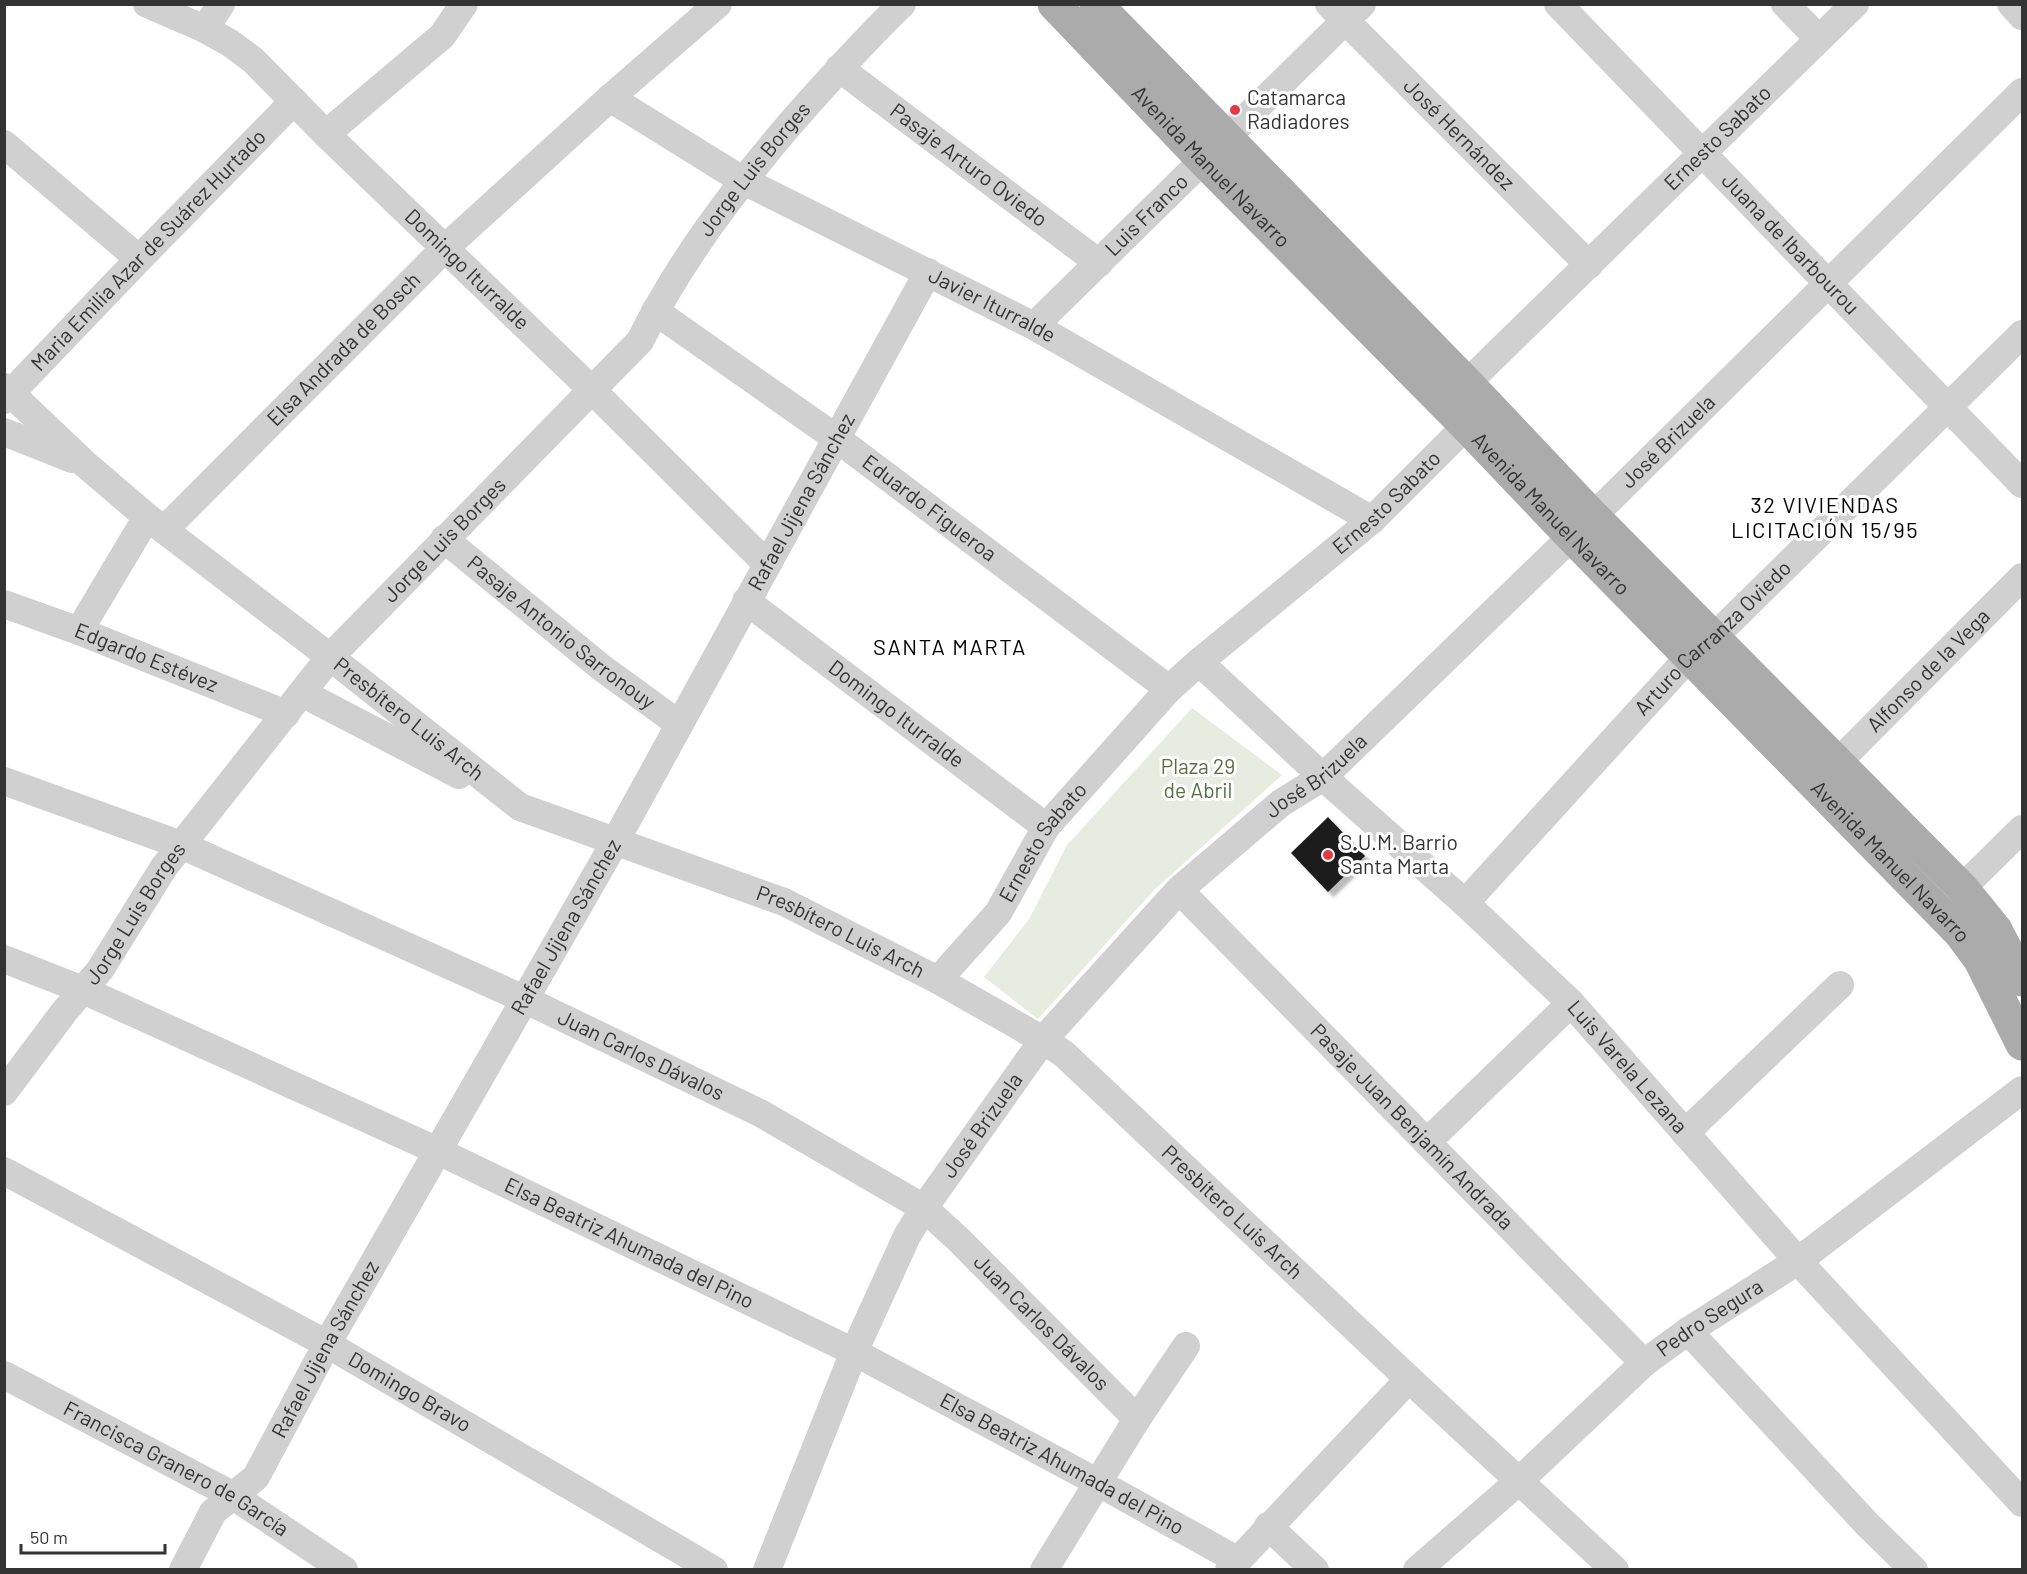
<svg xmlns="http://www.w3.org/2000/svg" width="2027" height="1574" viewBox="0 0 2027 1574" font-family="Barlow,sans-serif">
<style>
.green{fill:#e6ecdf}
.building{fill:#1a1a1a;filter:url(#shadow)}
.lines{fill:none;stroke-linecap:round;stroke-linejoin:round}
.minor{stroke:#d0d0d0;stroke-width:28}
.major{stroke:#ababab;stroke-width:33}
.poi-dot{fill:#e63946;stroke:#fff;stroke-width:2}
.labels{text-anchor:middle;stroke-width:6;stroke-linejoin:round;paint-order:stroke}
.poi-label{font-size:21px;fill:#333;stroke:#fff;text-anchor:start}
.street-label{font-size:21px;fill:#333;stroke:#fff}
.park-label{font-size:21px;fill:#56703f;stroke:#fff}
.neighbourhood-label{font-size:22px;letter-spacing:1.5px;fill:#000;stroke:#fff}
</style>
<defs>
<filter id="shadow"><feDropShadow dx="5.5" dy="5.5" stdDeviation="1.5" flood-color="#0004"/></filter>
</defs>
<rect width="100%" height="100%" fill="#fff"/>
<path class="green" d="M1192,708L1282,775L1154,890L1038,1019L984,977L1029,919L1067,845Z"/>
<path class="building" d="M1328,817L1365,856L1328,892L1291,853Z"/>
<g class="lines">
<g class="minor">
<path id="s1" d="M147,4L205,29L230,43L253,60L326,134L592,390L766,563"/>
<path id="s2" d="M1329,4L1589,265"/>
<path id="s3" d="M1558,4L2022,484"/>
<path d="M1785,4L1819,39"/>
<path d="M2011,4L2022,16"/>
<path d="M205,29L221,4"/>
<path id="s4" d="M839,68L1099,263"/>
<path id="s5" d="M610,98L742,180L1034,326L1372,520"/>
<path d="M326,134L442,36L464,4"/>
<path d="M4,144L139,259"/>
<path id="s6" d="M655,311L836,438L1169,689"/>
<path id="s7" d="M1034,326L1362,4"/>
<path id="s8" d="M4,387L85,464L147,517L330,657L520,807L784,902L938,980L1043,1040L1064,1054L1409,1379L1615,1570"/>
<path id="s9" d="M4,400L139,259L294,101"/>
<path d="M4,432L72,459"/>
<path id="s10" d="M164,530L445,248L610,98L718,4"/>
<path id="s11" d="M444,539L602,668L679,724"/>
<path id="s12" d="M746,601L1046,827"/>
<path id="s13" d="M4,604L79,631L286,714"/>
<path d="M79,631L147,517"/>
<path id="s14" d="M1199,662L1323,777L1465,903L1571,1003L1798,1261L2022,1503"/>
<path d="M302,693L459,775"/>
<path id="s15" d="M1837,763L2022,577"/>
<path id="s16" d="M4,781L181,845L524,999L762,1114L924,1208L958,1239L1137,1419"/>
<path d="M1962,888L2022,829"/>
<path id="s17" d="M1179,890L1644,1363"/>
<path id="s18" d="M1465,903L1689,657L1713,638L2022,334"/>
<path id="s19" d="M4,959L83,990L438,1151L854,1352L1097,1482L1237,1560"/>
<path id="s20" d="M938,980L998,913L1046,827L1169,689L1199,662L1372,520L1466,426L1467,383L1855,4"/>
<path id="s21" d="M4,1092L64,1012L100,970L164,867L330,657L640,341C679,262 733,191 790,124C826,83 862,43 902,4"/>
<path d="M1685,1133L1840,985"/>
<path d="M1427,1142L1571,1003"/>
<path id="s22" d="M4,1171L327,1344L714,1570"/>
<path d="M1688,1331L1867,1524L1914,1570"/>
<path id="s23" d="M4,1375L232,1495L344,1570"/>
<path d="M1268,1526L1315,1570"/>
<path id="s24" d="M183,1570L213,1512L256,1477L327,1344L615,842L928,272"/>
<path id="s25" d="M767,1570L854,1352L907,1236L924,1208L1043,1040L1179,890L1281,803L1323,777L1593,516L2022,92"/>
<path d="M1044,1570L1137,1419L1186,1346"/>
<path d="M1229,1570L1409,1379"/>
<path id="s26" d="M1417,1570L1519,1481L1644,1363L1688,1331L1798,1261L2022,1090"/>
</g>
<g class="major">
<path id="s27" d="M1054,4L1204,161L1466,426L1571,536L1960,933L1980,960L2022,1044"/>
<path d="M1096,4L1467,383L1593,516L1962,888L1996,930L2022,980"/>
</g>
</g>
<g class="poi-dot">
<circle cx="1235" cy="110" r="6"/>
<circle cx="1328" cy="855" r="6"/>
</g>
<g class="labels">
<g class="poi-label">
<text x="1247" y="105">Catamarca<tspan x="1247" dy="24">Radiadores</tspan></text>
<text x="1340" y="850">S.U.M. Barrio<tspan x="1340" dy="24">Santa Marta</tspan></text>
</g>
<g class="street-label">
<text dy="7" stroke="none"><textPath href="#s2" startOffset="184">José Hernández</textPath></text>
<text dy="7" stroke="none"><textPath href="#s20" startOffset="1164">Ernesto Sabato</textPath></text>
<text dy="7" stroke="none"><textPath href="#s4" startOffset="162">Pasaje Arturo Oviedo</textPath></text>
<text dy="7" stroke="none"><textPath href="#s27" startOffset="226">Avenida Manuel Navarro</textPath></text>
<text dy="7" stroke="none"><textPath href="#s21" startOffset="1194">Jorge Luis Borges</textPath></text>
<text dy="7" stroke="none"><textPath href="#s7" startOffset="158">Luis Franco</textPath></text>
<text dy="7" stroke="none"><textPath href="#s3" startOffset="334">Juana de Ibarbourou</textPath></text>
<text dy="7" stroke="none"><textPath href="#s9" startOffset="208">Maria Emilia Azar de Suárez Hurtado</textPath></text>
<text dy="7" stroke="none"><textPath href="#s1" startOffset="420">Domingo Iturralde</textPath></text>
<text dy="7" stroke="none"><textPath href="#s5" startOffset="435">Javier Iturralde</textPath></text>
<text dy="7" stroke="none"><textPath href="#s10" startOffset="255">Elsa Andrada de Bosch</textPath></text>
<text dy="7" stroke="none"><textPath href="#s25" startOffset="1468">José Brizuela</textPath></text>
<text dy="7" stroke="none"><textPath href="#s20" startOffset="660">Ernesto Sabato</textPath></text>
<text dy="7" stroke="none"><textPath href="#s24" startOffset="1238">Rafael Jijena Sánchez</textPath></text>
<text dy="7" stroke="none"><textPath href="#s6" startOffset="338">Eduardo Figueroa</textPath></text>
<text dy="7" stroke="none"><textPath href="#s27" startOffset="712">Avenida Manuel Navarro</textPath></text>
<text dy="7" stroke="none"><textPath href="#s21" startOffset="708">Jorge Luis Borges</textPath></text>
<text dy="7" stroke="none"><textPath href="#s11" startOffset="150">Pasaje Antonio Sarronouy</textPath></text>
<text dy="7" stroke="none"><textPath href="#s18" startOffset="363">Arturo Carranza Oviedo</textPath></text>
<text dy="7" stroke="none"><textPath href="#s13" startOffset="152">Edgardo Estévez</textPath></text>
<text dy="7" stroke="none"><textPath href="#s15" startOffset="130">Alfonso de la Vega</textPath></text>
<text dy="7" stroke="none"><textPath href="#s12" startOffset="188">Domingo Iturralde</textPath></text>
<text dy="7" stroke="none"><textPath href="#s8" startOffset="524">Presbítero Luis Arch</textPath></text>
<text dy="7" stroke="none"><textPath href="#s25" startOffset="982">José Brizuela</textPath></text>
<text dy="7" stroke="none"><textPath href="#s20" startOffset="174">Ernesto Sabato</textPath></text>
<text dy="7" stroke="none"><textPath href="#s27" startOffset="1198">Avenida Manuel Navarro</textPath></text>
<text dy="7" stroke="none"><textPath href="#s21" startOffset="222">Jorge Luis Borges</textPath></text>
<text dy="7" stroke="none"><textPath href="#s24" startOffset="752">Rafael Jijena Sánchez</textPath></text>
<text dy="7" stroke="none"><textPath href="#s8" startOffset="1010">Presbítero Luis Arch</textPath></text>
<text dy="7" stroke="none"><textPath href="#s16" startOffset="694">Juan Carlos Dávalos</textPath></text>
<text dy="7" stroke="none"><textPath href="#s14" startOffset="590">Luis Varela Lezana</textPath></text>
<text dy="7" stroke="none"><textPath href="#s25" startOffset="496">José Brizuela</textPath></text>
<text dy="7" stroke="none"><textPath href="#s17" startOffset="332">Pasaje Juan Benjamín Andrada</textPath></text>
<text dy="7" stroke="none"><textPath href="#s8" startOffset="1496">Presbítero Luis Arch</textPath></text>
<text dy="7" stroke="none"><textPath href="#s19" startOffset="687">Elsa Beatriz Ahumada del Pino</textPath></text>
<text dy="7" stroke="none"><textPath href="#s26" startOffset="387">Pedro Segura</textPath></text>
<text dy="7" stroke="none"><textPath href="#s16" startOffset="1180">Juan Carlos Dávalos</textPath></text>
<text dy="7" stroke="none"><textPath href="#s24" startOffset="266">Rafael Jijena Sánchez</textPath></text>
<text dy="7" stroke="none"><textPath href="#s22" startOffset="462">Domingo Bravo</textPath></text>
<text dy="7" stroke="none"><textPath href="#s19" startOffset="1173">Elsa Beatriz Ahumada del Pino</textPath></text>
<text dy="7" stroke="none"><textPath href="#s23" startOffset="196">Francisca Granero de García</textPath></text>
</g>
<g class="park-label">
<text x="1198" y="774">Plaza 29<tspan x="1198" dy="24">de Abril</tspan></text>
</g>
<g class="neighbourhood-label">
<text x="1825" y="513">32 VIVIENDAS<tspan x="1825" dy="25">LICITACIÓN 15/95</tspan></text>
<text x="950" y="655">SANTA MARTA</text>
</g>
</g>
<rect width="2027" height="1574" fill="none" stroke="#333333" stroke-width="12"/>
<path d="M21 1544v9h144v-9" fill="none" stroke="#333333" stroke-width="3"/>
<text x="30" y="1544" font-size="18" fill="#333333" stroke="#ffffff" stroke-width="4.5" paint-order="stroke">50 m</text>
</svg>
